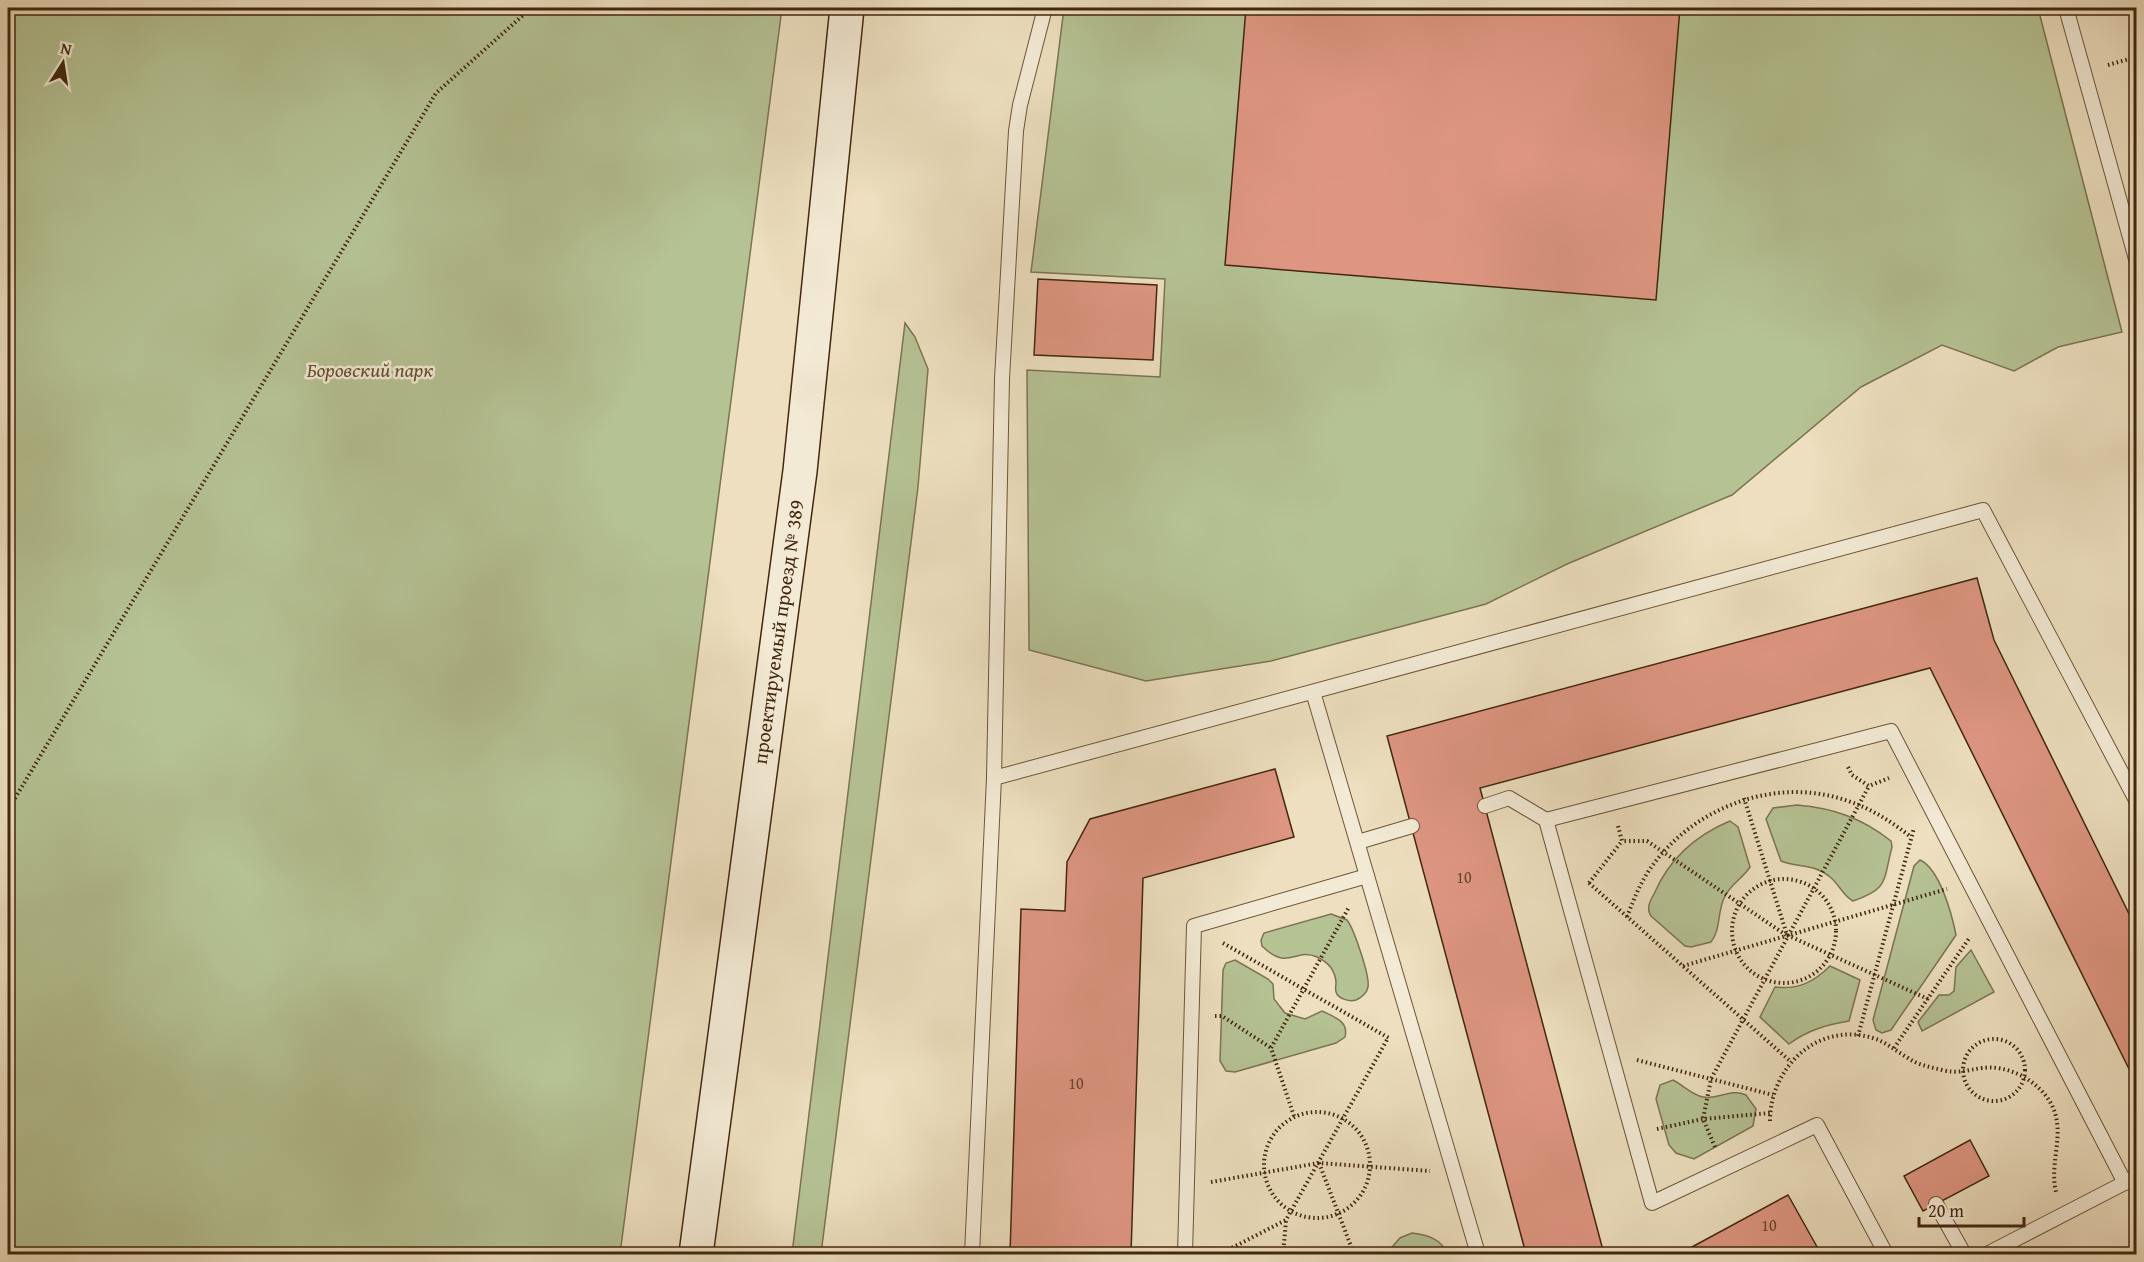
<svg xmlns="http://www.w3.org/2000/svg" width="2144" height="1262" viewBox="0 0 2144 1262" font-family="'Gentium Book Plus',serif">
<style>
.green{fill:#b5c294;stroke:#7c7451;stroke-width:1.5}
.building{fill:#de9682;stroke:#42270e;stroke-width:1.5}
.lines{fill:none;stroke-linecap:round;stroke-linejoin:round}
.lane-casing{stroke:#6d553a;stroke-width:16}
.secondary-casing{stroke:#42270e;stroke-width:36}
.path{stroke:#42270e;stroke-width:4;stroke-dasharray:1.5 3;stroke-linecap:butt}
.lane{stroke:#f3ead5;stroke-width:14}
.secondary{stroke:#f3ead5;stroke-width:33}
.labels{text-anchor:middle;stroke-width:5;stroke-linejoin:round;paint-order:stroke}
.number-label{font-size:16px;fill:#69432b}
.park-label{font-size:20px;font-style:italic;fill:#5f4e30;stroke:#f3ead5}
.street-label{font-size:20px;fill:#42270e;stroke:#f3ead5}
</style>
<rect width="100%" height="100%" fill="#eddfbf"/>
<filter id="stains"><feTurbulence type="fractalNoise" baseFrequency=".00333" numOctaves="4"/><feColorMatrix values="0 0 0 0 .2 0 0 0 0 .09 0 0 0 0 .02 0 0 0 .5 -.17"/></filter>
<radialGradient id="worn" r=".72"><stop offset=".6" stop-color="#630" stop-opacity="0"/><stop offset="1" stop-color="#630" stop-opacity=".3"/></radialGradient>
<g class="green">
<path d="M8,8H782L620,1254H8Z"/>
<path d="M1064,8H2038L2122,332L2058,347L2014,371L1942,345L1861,387L1732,495L1567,564L1486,604L1271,661L1146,681L1029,650L1027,370L1160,377L1165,279L1031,272Z"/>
<path d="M905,323L915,337L928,369L918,487L821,1254H792Z"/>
<path d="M1797,805C1833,808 1862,818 1891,841L1892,847C1883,881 1889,889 1853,901C1843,896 1839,884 1830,877C1813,863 1798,868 1781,861L1766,819L1773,808Z"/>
<path d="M1730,821L1738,827L1750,867C1743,878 1731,884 1725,896C1717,911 1721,930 1711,942L1691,947L1685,946L1651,916C1646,908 1650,901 1654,894C1669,859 1694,836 1730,821Z"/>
<path d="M1920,860C1940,869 1952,915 1956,935L1891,1030L1882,1033L1876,1030L1873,1020L1914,866Z"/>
<path d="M1331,914L1347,920C1354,929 1370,976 1368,987C1367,993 1361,998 1356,1000C1350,1002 1338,999 1336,992C1335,989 1336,985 1336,982C1335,970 1328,962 1317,957C1295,947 1288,972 1262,946L1261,940L1264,933Z"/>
<path d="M1971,950L1994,992L1922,1031L1918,1022L1939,995H1949L1954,991L1956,967Z"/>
<path d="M1235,960L1268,979L1273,984L1274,999L1285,1013L1305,1019L1322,1011C1334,1017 1349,1021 1345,1037L1336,1043L1235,1072L1226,1071L1220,1061L1223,970L1226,963Z"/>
<path d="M1830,966L1860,980L1849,1021C1826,1025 1808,1030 1789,1044L1760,1017L1775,987C1798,990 1814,982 1830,966Z"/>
<path d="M1673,1080C1683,1085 1692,1095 1703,1097C1719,1100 1730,1088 1746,1095L1756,1109L1753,1126L1694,1159L1676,1153L1669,1145L1656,1099L1660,1085Z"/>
<path d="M1412,1233C1428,1235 1441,1239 1448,1254H1386L1400,1238Z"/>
</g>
<g class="building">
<path d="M1246,8H1680L1656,300L1225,265Z"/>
<path d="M1038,279L1157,285L1153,360L1034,355Z"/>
<path d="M1977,578L1994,640L2136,928V1083L1930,668L1480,788L1604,1254H1526L1387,736Z"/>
<path d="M1275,769L1294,837L1143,878L1131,1254H1010L1021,909L1065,911L1067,862L1090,819Z"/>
<path d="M1970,1140L1989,1176L1923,1211L1904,1176Z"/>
<path d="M1788,1195L1821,1254H1679Z"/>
</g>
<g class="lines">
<g class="lane-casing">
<g id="lane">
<path d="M2066,8L2136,259"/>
<path d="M1313,692L1478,1254"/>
<path d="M994,778L1002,379L1016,131L1020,105L1045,8"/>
<path d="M1485,806L1509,798L1546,820"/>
<path d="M1358,842L1412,826"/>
<path d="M1936,1204L1964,1254"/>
<path d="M972,1254L994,778L1983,510L2136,800"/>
<path d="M1185,1254L1194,926L1367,876"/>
<path d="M1886,1254L1817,1125L1652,1203L1546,820L1891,731L2125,1183"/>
<path d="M1987,1254L2136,1177"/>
<path d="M2134,1254L2136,1253"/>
</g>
</g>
<g class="secondary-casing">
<path id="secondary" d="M696,1254L800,471L847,8"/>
</g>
<g class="path">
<path d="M2108,65L2136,57"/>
<path d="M1848,767L1852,775L1869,786L1889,778"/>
<path d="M1744,798L1787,935L1928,999"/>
<path d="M8,810L436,93L531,8"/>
<path d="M1618,826L1622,841H1647L1786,935"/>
<circle cx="1784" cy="931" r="52"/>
<path d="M1589,883L1790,1061"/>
<path d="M1589,883L1622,841"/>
<path d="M1627,917C1633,901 1639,886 1648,872C1690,808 1775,775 1848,801C1872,809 1892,822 1911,837"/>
<path d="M1223,943L1389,1038"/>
<path d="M1683,966L1947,889"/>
<path d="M1215,1016H1222L1271,1048"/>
<path d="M1858,1036L1914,828"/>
<circle cx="1994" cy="1070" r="31"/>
<path d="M1894,1048L1970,937"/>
<path d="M1637,1060L1773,1095"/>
<circle cx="1317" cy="1165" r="53"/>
<path d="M1294,1116L1271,1048L1349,907"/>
<path d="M1770,1121C1770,1068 1817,1021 1873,1038C1886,1042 1896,1051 1908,1058C1918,1065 1930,1067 1942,1070C1957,1074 1967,1070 1982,1068C2006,1065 2031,1077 2046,1096C2070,1127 2048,1159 2056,1192"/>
<path d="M1657,1129L1703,1119L1770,1113"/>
<path d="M1715,1147L1703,1119L1711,1079L1869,786"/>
<path d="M1319,1163L1354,1254"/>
<path d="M1211,1182L1319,1163L1430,1171"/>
<path d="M1220,1254L1286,1220L1388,1038"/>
<path d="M1283,1254L1286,1221"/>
</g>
<use href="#lane" class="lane"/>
<use href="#secondary" class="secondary"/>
</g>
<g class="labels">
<g class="number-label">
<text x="1464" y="883">10</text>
<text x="1076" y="1089">10</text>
<text x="1769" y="1231">10</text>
</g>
<g class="park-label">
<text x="370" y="377">Боровский парк</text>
</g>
<g class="street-label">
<text transform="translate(778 632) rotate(-82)" y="7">проектируемый проезд № 389</text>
</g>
</g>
<rect width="2144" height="1262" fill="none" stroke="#eddfbf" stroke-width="30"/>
<rect x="9" y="9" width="2126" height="1244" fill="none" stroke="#42270e" stroke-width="3"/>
<rect x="15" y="15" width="2114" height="1232" fill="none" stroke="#42270e" stroke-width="1.5"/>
<g transform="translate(63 63) rotate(12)" stroke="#f3ead5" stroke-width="4.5" paint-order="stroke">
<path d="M0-4.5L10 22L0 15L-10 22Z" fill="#42270e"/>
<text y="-9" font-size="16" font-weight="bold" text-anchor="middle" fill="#42270e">N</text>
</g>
<path d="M1919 1217v9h105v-9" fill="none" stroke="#42270e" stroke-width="3"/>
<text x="1928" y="1217" font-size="18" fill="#42270e" stroke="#f3ead5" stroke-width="4.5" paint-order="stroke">20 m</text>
<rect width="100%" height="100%" filter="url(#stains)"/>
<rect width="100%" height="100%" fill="url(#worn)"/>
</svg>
